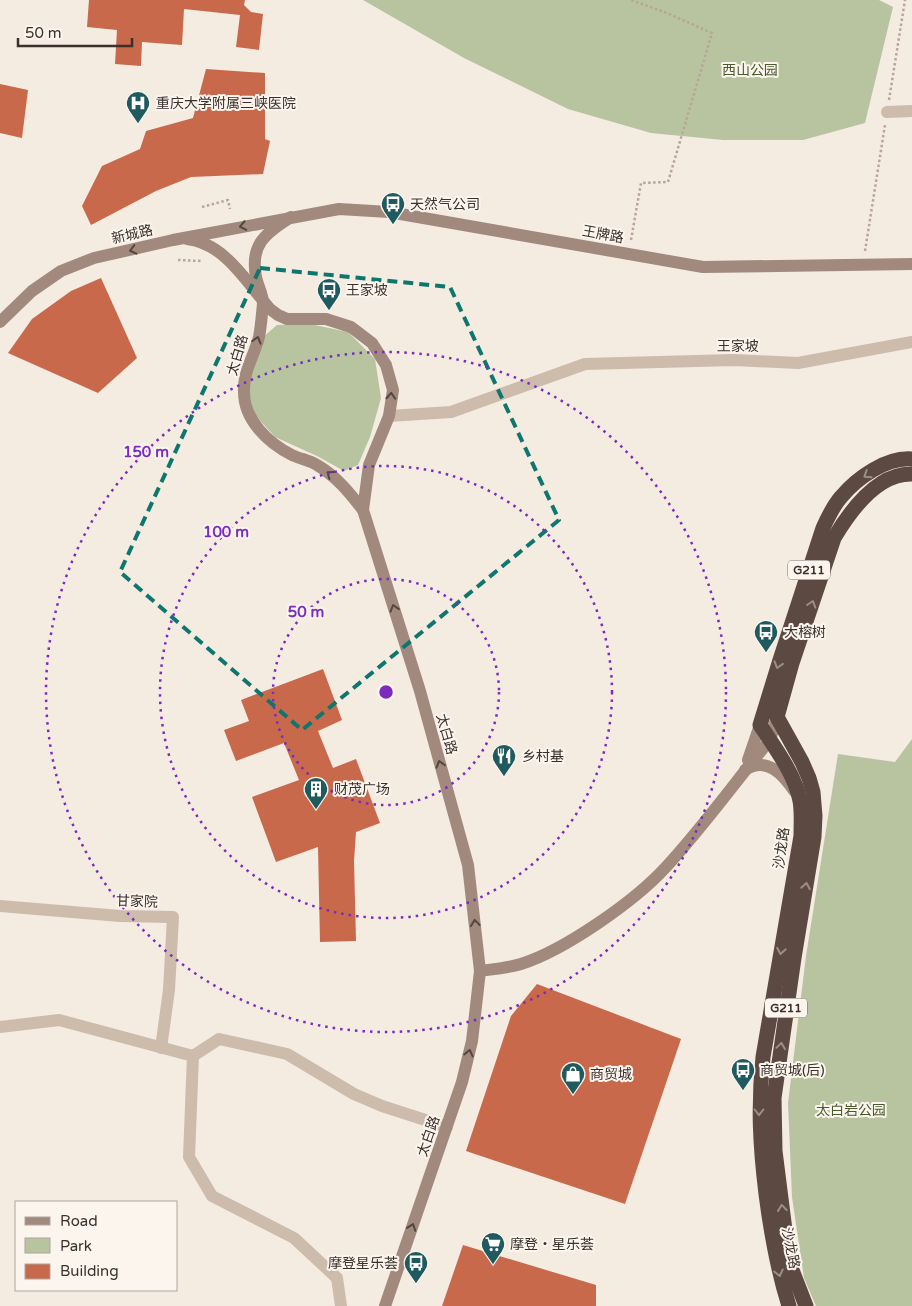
<svg xmlns="http://www.w3.org/2000/svg" width="912" height="1306" viewBox="0 0 912 1306" font-family="'Varela Round','Noto Sans SC',sans-serif">
<style>
.green{fill:#b8c4a0}
.building{fill:#c8694b}
.lines{fill:none;stroke-linecap:round;stroke-linejoin:round}
.path{stroke:#b9a596;stroke-width:2.5;stroke-dasharray:2.5 2.5;stroke-linecap:butt}
.street{stroke:#cdbbac;stroke-width:12}
.secondary{stroke:#a18a7d;stroke-width:12}
.highway{stroke:#5c4a42;stroke-width:15}
.oneway{stroke:#544640}
.oneway2{stroke:#9c8e87}
.marked{fill:none;stroke:#0f766e;stroke-width:4;stroke-dasharray:10 6;stroke-linejoin:round}
.ring{fill:none;stroke:#7b2cbf;stroke-width:2.5;stroke-dasharray:2.5 5}
.labels{text-anchor:middle;stroke-width:4;stroke-linejoin:round;paint-order:stroke}
.shield{fill:#fbf5ee;stroke:#756b66;stroke-width:1}
.shield-label{font-size:12px;font-weight:bold;fill:#3b302b}
.park-label{font-size:14px;fill:#4a5a2e;stroke:#fbf5ee}
.poi-label{font-size:14px;fill:#3b302b;stroke:#fbf5ee;text-anchor:start}
.street-label{font-size:14px;fill:#3b302b;stroke:#fbf5ee}
.centre{fill:#7b2cbf;stroke:#fbf5ee;stroke-width:2.5}
.ring-label{font-size:15px;text-anchor:middle;font-weight:bold;fill:#7b2cbf;stroke:#fbf5ee;stroke-width:4;stroke-linejoin:round;paint-order:stroke}
</style>
<rect width="100%" height="100%" fill="#f4ebe1"/>
<g class="green">
<path d="M363,0H879L893,7L865,123L803,140H723L651,133L568,109L464,58Z"/>
<path d="M310,324L348,332L375,359L381,398L370,437L358,465L344,471L317,456L275,437L255,415L247,389L262,338L277,325Z"/>
<path d="M912,739V1306H816L804,1278L792,1197L788,1103L806,956L838,754L895,762Z"/>
</g>
<g class="building">
<path d="M89,0H245L244,5L251,12L263,14L259,50L236,47L240,15L184,9L182,45L142,42L141,66L115,64L117,30L87,27Z"/>
<path d="M206,69L265,73V139L270,141L263,174L191,177L156,191L91,225L82,206L102,166L140,149L146,131L193,118Z"/>
<path d="M0,84L28,90L22,138L0,133Z"/>
<path d="M101,278L137,358L98,393L8,353L32,319L71,291Z"/>
<path d="M323,669L342,720L318,731L333,768L356,759L380,823L356,832L354,861L356,941L320,942L318,847L276,862L252,797L299,780L284,743L236,761L224,730L249,721L241,700Z"/>
<path d="M537,984L681,1039L625,1204L466,1151L511,1016Z"/>
<path d="M463,1245L596,1285V1306H442Z"/>
</g>
<g class="lines">
<g class="path">
<path d="M889,100L905,0"/>
<path d="M202,207L228,200L230,209"/>
<path d="M631,240L641,183L668,182L712,33L667,13L631,0"/>
<path d="M865,251L885,125"/>
<path d="M178,260L201,261"/>
</g>
<g class="street">
<path d="M887,112L912,111"/>
<path d="M389,416L451,412L585,364L734,360L798,363L912,342"/>
<path d="M0,906L120,916L173,917L169,990L161,1048"/>
<path d="M0,1027L59,1020L193,1056L189,1157L212,1196L294,1238L337,1278L341,1306"/>
<path d="M193,1056L219,1039L287,1054L354,1094L382,1106L447,1127"/>
</g>
<g class="secondary">
<path d="M291,217C265,234 250,244 256,277C258,286 263,295 263,303C262,314 261,327 259,337C254,356 243,372 244,392C244,420 268,443 292,455C300,459 309,460 317,465C336,476 349,492 363,510L420,691L468,865L480,971L472,1041L462,1082L385,1306"/>
<path d="M187,239C225,243 247,283 270,309L278,315L287,319H326L351,327L372,343L386,365L393,390L389,416L369,465L363,510"/>
<path d="M0,322L32,291L61,271L94,258L173,240L339,209L389,212L703,267L912,264"/>
<path d="M748,760L760,725"/>
<path d="M745,770C767,756 783,774 795,792"/>
<path d="M480,971C494,969 508,968 521,964C565,950 635,901 666,867C703,827 735,782 770,740L777,717"/>
</g>
<g class="highway">
<path d="M789,1306C777,1268 771,1233 766,1194C760,1145 758,1106 763,1057L801,836C801,824 802,812 800,801C796,776 774,746 760,725L780,660L823,528C828,517 833,506 841,497C857,478 886,457 912,459"/>
<path d="M806,1306L792,1270L787,1246L775,1151L774,1098L794,958L814,837L815,816L813,792L809,778L802,762L777,717L792,663L834,538C850,511 877,473 912,474"/>
</g>
</g>
<defs><path id="oneway-chevron" d="M-2-3.5L2.5 0L-2 3.5" fill="none" stroke-width="1.6" stroke-linecap="round" stroke-linejoin="round" transform="scale(1.25)"/></defs>
<g class="oneway">
<use href="#oneway-chevron" transform="translate(243 226) rotate(169)"/>
<use href="#oneway-chevron" transform="translate(133 250) rotate(166)"/>
<use href="#oneway-chevron" transform="translate(257 340) rotate(-74)"/>
<use href="#oneway-chevron" transform="translate(391 396) rotate(-87)"/>
<use href="#oneway-chevron" transform="translate(330 474) rotate(-144)"/>
<use href="#oneway-chevron" transform="translate(394 608) rotate(-107)"/>
<use href="#oneway-chevron" transform="translate(440 764) rotate(-106)"/>
<use href="#oneway-chevron" transform="translate(475 923) rotate(-96)"/>
<use href="#oneway-chevron" transform="translate(469 1053) rotate(-77)"/>
<use href="#oneway-chevron" transform="translate(412 1227) rotate(-71)"/>
</g>
<g class="oneway2">
<use href="#oneway-chevron" transform="translate(867 475) rotate(147)"/>
<use href="#oneway-chevron" transform="translate(812 604) rotate(-72)"/>
<use href="#oneway-chevron" transform="translate(778 665) rotate(107)"/>
<use href="#oneway-chevron" transform="translate(806 886) rotate(-80)"/>
<use href="#oneway-chevron" transform="translate(781 951) rotate(100)"/>
<use href="#oneway-chevron" transform="translate(781 1046) rotate(-82)"/>
<use href="#oneway-chevron" transform="translate(759 1112) rotate(90)"/>
<use href="#oneway-chevron" transform="translate(782 1208) rotate(-97)"/>
<use href="#oneway-chevron" transform="translate(779 1273) rotate(77)"/>
</g>
<path class="marked" d="M260,268L450,287L559,520L302,730L120,572Z"/>
<g class="ring">
<circle cx="386" cy="692" r="113"/>
<circle cx="386" cy="692" r="226"/>
<circle cx="386" cy="692" r="340"/>
</g>
<defs>
<g id="hospital-pin" transform="scale(1.25)"><path d="M0 17L-7.5 6A9.5 9.5 0 1 1 7.5 6Z" fill="#1f5a5e" stroke="#fbf5ee"/><path d="M-5-5h3v3.5h4V-5h3V5h-3V1.5h-4V5h-3Z" fill="#fff"/></g>
<g id="bus-pin" transform="scale(1.25)"><path d="M0 17L-7.5 6A9.5 9.5 0 1 1 7.5 6Z" fill="#1f5a5e" stroke="#fbf5ee"/><path d="M-5-6H5V4H4V6H2V4H-2V6H-4V4H-5ZM-3.5-4V0h7V-4ZM-3.5 1.2v1.5H-2V1.2ZM2 1.2v1.5H3.5V1.2Z" fill="#fff"/></g>
<g id="restaurant-pin" transform="scale(1.25)"><path d="M0 17L-7.5 6A9.5 9.5 0 1 1 7.5 6Z" fill="#1f5a5e" stroke="#fbf5ee"/><path d="M-5-6h1v4h1v-4h1v4h1v-4h1v5L-1.5 .5V6h-2V.5L-5-1ZM5-6V6H3V1.5H1.5Q1.5-4 5-6Z" fill="#fff"/></g>
<g id="building-pin" transform="scale(1.25)"><path d="M0 17L-7.5 6A9.5 9.5 0 1 1 7.5 6Z" fill="#1f5a5e" stroke="#fbf5ee"/><path d="M-4-6H4V6H1V3H-1V6H-4ZM-2.5-4.3h1.7v1.8h-1.7ZM.8-4.3h1.7v1.8H.8ZM-2.5-1h1.7V.8h-1.7ZM.8-1h1.7V.8H.8Z" fill="#fff"/></g>
<g id="shop-pin" transform="scale(1.25)"><path d="M0 17L-7.5 6A9.5 9.5 0 1 1 7.5 6Z" fill="#1f5a5e" stroke="#fbf5ee"/><path d="M-5-2.5h2.3a2.7 3.5 0 0 1 5.4 0H5L5.5 6h-11ZM-1.5-2.5h3a1.5 2.3 0 0 0-3 0Z" fill="#fff"/></g>
<g id="supermarket-pin" transform="scale(1.25)"><path d="M0 17L-7.5 6A9.5 9.5 0 1 1 7.5 6Z" fill="#1f5a5e" stroke="#fbf5ee"/><path d="M-6-5.5h2.5l.6 2H6L4.5 2H-2.5L-4.4-4H-6ZM-1.5 3.2a1.3 1.3 0 1 0 .1 0ZM3 3.2a1.3 1.3 0 1 0 .1 0Z" fill="#fff"/></g>
</defs>
<g fill-rule="evenodd">
<use href="#hospital-pin" x="138" y="103"/>
<use href="#bus-pin" x="393" y="204"/>
<use href="#bus-pin" x="329" y="290"/>
<use href="#bus-pin" x="766" y="632"/>
<use href="#restaurant-pin" x="504" y="756"/>
<use href="#building-pin" x="316" y="789"/>
<use href="#bus-pin" x="743" y="1070"/>
<use href="#shop-pin" x="573" y="1074"/>
<use href="#supermarket-pin" x="493" y="1244"/>
<use href="#bus-pin" x="416" y="1263"/>
</g>
<g class="labels">
<g class="shield">
<rect x="788" y="560.5" width="42" height="19" rx="4"/>
<rect x="765" y="998.5" width="42" height="19" rx="4"/>
</g>
<g class="shield-label">
<text x="809" y="574">G211</text>
<text x="786" y="1012">G211</text>
</g>
<g class="park-label">
<text x="750" y="75">西山公园</text>
<text x="851" y="1115">太白岩公园</text>
</g>
<g class="poi-label">
<text x="156" y="108">重庆大学附属三峡医院</text>
<text x="410" y="209">天然气公司</text>
<text x="346" y="295">王家坡</text>
<text x="784" y="637">大榕树</text>
<text x="522" y="761">乡村基</text>
<text x="334" y="794">财茂广场</text>
<text x="760" y="1075">商贸城(后)</text>
<text x="590" y="1079">商贸城</text>
<text x="510" y="1249">摩登・星乐荟</text>
<text x="398" y="1268" text-anchor="end">摩登星乐荟</text>
</g>
<g class="street-label">
<text transform="translate(132 234) rotate(-13)" y="5">新城路</text>
<text transform="translate(603 234) rotate(10)" y="5">王牌路</text>
<text x="738" y="351">王家坡</text>
<text transform="translate(237 355) rotate(-74)" y="5">太白路</text>
<text transform="translate(447 734) rotate(74)" y="5">太白路</text>
<text transform="translate(781 848) rotate(-82)" y="5">沙龙路</text>
<text transform="translate(137 901) rotate(2)" y="5">甘家院</text>
<text transform="translate(428 1136) rotate(-71)" y="5">太白路</text>
<text transform="translate(791 1248) rotate(79)" y="5">沙龙路</text>
</g>
</g>
<circle cx="386" cy="692" r="8" class="centre"/>
<g class="ring-label">
<text x="146" y="457">150 m</text>
<text x="226" y="537">100 m</text>
<text x="306" y="617">50 m</text>
</g>
<rect x="15" y="1201" width="162" height="90" fill="#fbf5ee" stroke="#aea6a0"/>
<rect x="25" y="1217" width="25" height="8" fill="#a18a7d" stroke="#aea6a0"/>
<text x="60" y="1226" font-size="15" fill="#3b302b">Road</text>
<rect x="25" y="1238" width="25" height="15" fill="#b8c4a0" stroke="#aea6a0"/>
<text x="60" y="1251" font-size="15" fill="#3b302b">Park</text>
<rect x="25" y="1264" width="25" height="15" fill="#c8694b" stroke="#aea6a0"/>
<text x="60" y="1276" font-size="15" fill="#3b302b">Building</text>
<path d="M18 38v8h114v-8" fill="none" stroke="#3b302b" stroke-width="2.5"/>
<text x="25" y="38" font-size="15" fill="#3b302b" stroke="#fbf5ee" stroke-width="4" paint-order="stroke">50 m</text>
</svg>
